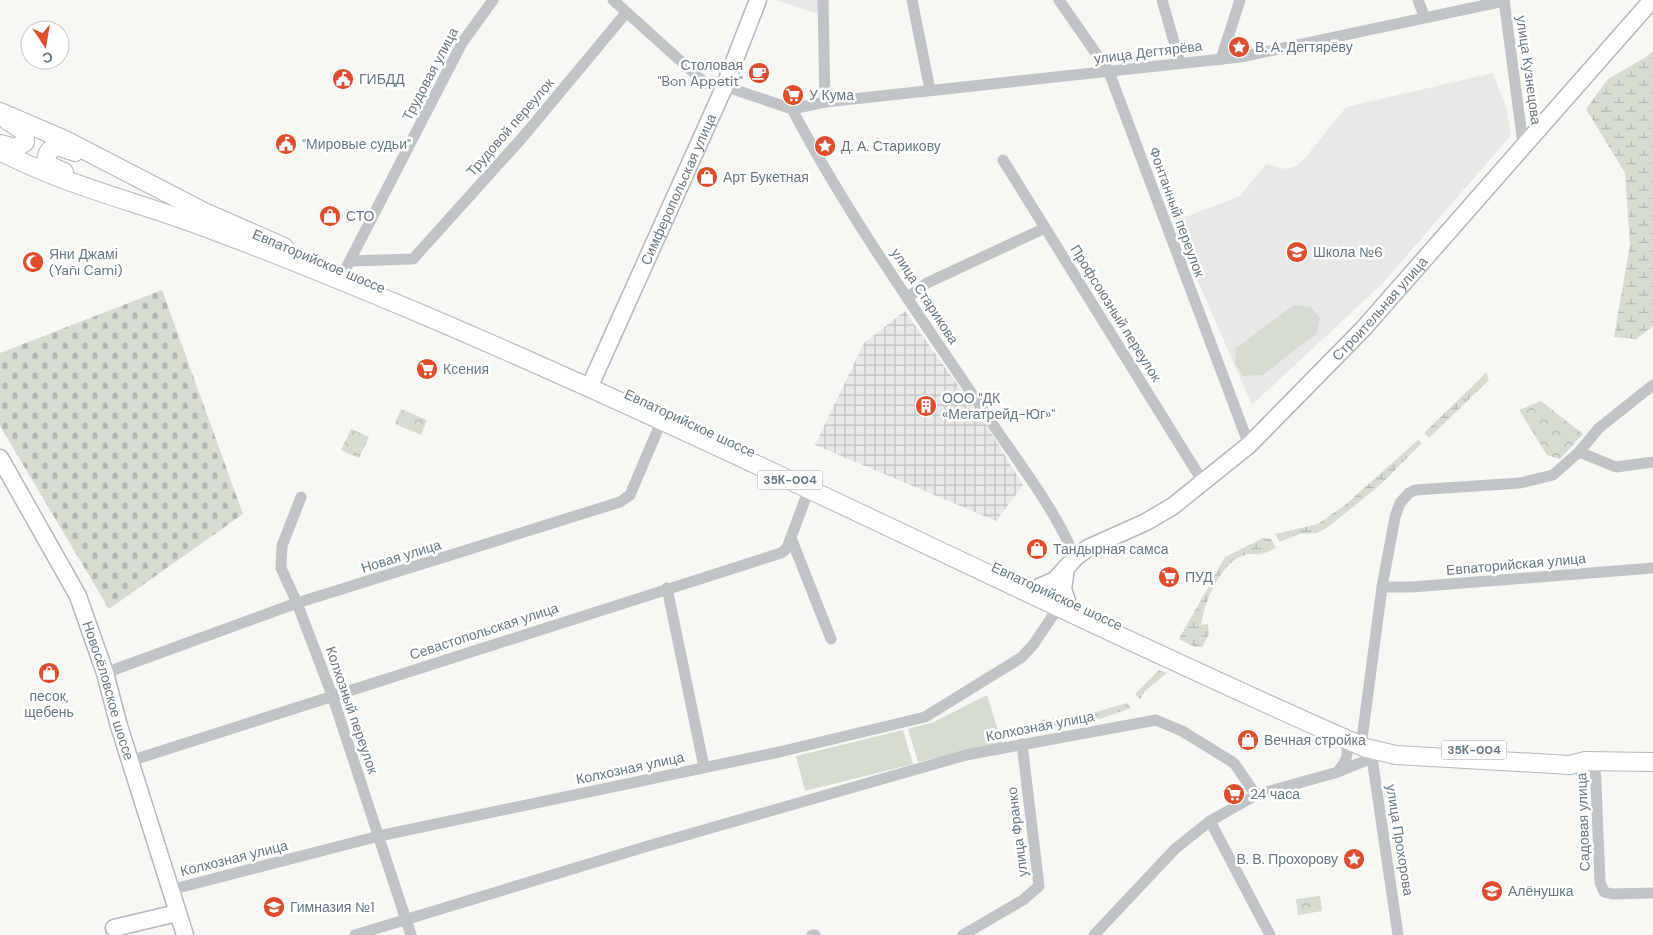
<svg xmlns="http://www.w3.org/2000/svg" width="1653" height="935" viewBox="0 0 1653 935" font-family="'DM Sans',sans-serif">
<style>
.built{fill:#e8e8e7}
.industrial{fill:url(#industrial-grid)}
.forest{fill:url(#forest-crowns)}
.wetland{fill:url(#wetland-marsh)}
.cemetery{fill:url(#cemetery-stones)}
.garden{fill:#d7dcd3}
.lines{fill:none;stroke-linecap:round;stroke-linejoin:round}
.secondary-casing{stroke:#b2b8bc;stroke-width:19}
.primary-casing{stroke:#b3b8bb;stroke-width:20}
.street{stroke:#c0c4c7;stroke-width:11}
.secondary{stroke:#fff;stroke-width:16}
.primary{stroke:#fff;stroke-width:18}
.labels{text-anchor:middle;stroke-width:5;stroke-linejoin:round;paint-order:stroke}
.shield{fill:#fff;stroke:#95a0a9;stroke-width:1}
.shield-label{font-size:12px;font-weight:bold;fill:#677884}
.poi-label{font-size:14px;fill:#677884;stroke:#fff;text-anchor:start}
.street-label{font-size:14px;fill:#677884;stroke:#fff}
</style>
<defs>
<pattern id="industrial-grid" width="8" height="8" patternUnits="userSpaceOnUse" patternTransform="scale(1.25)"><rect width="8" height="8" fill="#e8e8e7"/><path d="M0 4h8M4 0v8" fill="none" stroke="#c0c1c1"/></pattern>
<pattern id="forest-crowns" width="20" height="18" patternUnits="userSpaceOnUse" patternTransform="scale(1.25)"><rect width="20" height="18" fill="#d7dcd3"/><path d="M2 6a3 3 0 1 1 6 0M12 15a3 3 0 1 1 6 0" fill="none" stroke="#b2b7b1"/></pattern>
<pattern id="wetland-marsh" width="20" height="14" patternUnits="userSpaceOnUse" patternTransform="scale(1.25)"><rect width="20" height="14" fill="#d7dcd3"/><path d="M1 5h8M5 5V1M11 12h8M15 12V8" fill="none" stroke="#b2b7b1"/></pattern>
<pattern id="cemetery-stones" width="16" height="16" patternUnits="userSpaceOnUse" patternTransform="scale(1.25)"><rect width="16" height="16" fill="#d7dcd3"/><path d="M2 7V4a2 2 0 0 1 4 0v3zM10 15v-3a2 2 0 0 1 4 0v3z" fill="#b2b7b1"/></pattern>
</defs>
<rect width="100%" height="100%" fill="#f7f7f4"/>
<g class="built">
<path d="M776,0H818V14Z"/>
<path d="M1493,73L1506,107L1511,135L1383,283L1252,405L1172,222L1240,196L1266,164L1286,169L1296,166L1305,158L1346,107Z"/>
</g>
<path class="industrial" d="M905,311L988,428L1023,485L996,521L815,445L864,343Z"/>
<g class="forest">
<path d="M1541,401L1583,434L1560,459L1547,455L1519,410Z"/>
<path d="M401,409L427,420L421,435L395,424Z"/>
<path d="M351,429L369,437L359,458L341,450Z"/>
<path d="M1320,896L1322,911L1298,915L1296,899Z"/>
</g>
<g class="wetland">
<path d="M1653,51V326L1636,339L1614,337L1630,244L1625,173L1586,109L1608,79L1646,57Z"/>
<path d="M1486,373L1489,380L1429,438L1424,433Z"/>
<path d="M1418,440L1422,443L1380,485L1328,527L1317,533L1299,534L1280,542L1275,534L1318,524L1345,505Z"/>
<path d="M1263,538L1271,539L1276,548C1271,550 1266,553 1261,554C1256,555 1250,553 1245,555C1222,560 1203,604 1201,625L1208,624L1209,634L1202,647H1195L1179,639L1225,557Z"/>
<path d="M1159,670L1167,673L1145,691L1140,699L1135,694Z"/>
<path d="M1127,703L1131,708L1103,718L1042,728L1041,720L1089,714Z"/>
</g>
<path class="cemetery" d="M162,290L243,514L109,609L0,426V353Z"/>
<g class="garden">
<path d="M1294,305L1311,307L1320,318L1317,333L1263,375L1243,376L1235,364L1236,348Z"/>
<path d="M987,695L1002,743L918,762L908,729L934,722Z"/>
<path d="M903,730L913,764L805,791L796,756Z"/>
</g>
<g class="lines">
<g class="secondary-casing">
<g id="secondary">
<path id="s1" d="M593,379L723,90L758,0"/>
<path id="s2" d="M0,458L78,596L105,673L119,726L185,935"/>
<path d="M1066,568L1063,589L1067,601"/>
<path id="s3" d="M1039,587L1055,580L1075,558L1088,548L1146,522L1173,506L1249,445L1363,329L1652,0"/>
<path d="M114,928L177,913"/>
</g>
</g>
<g class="primary-casing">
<g id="primary">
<path d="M0,112L65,140L204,212L284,247"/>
<path d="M0,144L16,148L25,142L24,131L8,121"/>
<path d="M0,151C62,184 130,200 196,224C273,252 350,284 426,316C743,451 1050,609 1366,748L1396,755L1570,765L1585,761L1653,762"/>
<path d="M64,172L50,166L46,161C47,153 49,149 57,146L75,152"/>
</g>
</g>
<g class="street">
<path d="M613,0L705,83L723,90"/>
<path d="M823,0L825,102"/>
<path d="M912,0L930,90"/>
<path d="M1059,0L1109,72L1249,445"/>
<path d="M1162,0L1180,63"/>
<path d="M1418,0L1424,16"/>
<path d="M1504,0L1523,144"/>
<path d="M1221,59L1240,0"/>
<path d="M724,86L792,109C847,214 917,312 983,410C1012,454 1056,509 1075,558"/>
<path d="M792,109L825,102L1241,57L1504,1"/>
<path d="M1003,160L1203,482"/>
<path d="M350,261L413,259L522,138L626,13"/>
<path d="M344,272L462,43L493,0"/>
<path d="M907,298L927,283L1045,228"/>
<path d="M1579,452L1616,467L1653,462"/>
<path d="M301,497L282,546L281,568L297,603L332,695L411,935"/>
<path d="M791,538L831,639"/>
<path d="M1382,587H1412L1653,568"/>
<path d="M667,588L704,767"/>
<path d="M105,673L297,603L620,502L630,495L661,422"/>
<path d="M1362,739L1382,587L1395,517L1400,503L1409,493L1415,490L1520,483L1553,475L1579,452L1599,428L1653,385"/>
<path d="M1371,751L1398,935"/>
<path d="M130,761L781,553L787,548L809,489"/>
<path d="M1595,761L1600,882L1604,892L1613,894L1653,893"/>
<path d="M1339,770C1348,759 1349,753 1345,738"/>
<path d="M1210,821L1270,935"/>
<path d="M170,890L379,836L779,752L925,717L1022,657L1033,645L1058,608"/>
<path d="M355,935L648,846L966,755L1156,720L1182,731L1234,763L1256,795"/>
<path d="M812,935H815"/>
<path d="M963,935L1023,900L1039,886L1022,744"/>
<path d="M1094,935L1175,849L1210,821L1256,795L1338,772L1372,758"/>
</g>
<use href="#secondary" class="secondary"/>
<use href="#primary" class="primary"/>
</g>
<defs>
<g id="sight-disc" transform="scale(1.125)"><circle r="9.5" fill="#dd4d2e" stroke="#fff"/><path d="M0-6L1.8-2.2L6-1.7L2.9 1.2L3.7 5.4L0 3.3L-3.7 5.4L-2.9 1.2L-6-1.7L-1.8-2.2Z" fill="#fff"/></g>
<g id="cafe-disc" transform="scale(1.125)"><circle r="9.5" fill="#dd4d2e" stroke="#fff"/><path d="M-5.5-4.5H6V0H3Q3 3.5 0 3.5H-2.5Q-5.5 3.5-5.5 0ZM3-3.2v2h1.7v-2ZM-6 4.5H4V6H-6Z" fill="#fff"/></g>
<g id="civic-disc" transform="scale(1.125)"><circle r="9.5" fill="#dd4d2e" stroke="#fff"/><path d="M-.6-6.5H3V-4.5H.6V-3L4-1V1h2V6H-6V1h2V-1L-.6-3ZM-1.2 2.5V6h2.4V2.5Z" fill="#fff"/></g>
<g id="supermarket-disc" transform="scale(1.125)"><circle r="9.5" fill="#dd4d2e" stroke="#fff"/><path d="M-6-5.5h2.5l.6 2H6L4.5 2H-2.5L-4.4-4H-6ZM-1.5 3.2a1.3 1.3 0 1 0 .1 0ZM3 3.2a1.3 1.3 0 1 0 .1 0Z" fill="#fff"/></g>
<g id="shop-disc" transform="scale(1.125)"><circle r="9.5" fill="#dd4d2e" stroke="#fff"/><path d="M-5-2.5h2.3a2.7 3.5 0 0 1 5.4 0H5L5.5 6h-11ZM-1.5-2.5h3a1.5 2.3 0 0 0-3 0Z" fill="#fff"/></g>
<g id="school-disc" transform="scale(1.125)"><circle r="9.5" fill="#dd4d2e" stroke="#fff"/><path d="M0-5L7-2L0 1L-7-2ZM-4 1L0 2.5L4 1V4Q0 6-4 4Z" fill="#fff"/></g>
<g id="mosque-disc" transform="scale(1.125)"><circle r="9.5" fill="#dd4d2e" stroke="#fff"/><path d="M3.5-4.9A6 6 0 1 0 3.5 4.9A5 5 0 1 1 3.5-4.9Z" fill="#fff"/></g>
<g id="building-disc" transform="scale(1.125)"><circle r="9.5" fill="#dd4d2e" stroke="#fff"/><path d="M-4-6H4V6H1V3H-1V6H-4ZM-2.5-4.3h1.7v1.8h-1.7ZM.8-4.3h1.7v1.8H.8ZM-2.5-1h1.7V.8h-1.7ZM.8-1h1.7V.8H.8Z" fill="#fff"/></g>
</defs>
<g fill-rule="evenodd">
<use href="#sight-disc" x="1239" y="47"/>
<use href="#cafe-disc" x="759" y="73"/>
<use href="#civic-disc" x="343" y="79"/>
<use href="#supermarket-disc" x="793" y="95"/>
<use href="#civic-disc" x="286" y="144"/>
<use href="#sight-disc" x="825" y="146"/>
<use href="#shop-disc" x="707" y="177"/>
<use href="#shop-disc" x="330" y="216"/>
<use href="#school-disc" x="1297" y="252"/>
<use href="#mosque-disc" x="33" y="262"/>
<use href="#supermarket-disc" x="427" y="369"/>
<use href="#building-disc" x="926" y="406"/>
<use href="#shop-disc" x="1037" y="549"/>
<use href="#supermarket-disc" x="1169" y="577"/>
<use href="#shop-disc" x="49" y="673"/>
<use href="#shop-disc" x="1248" y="740"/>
<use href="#supermarket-disc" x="1234" y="794"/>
<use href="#sight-disc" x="1354" y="859"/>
<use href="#school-disc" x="1492" y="891"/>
<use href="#school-disc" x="274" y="907"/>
</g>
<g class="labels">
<g class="shield">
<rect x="757.5" y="470.5" width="65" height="19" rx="4"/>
<rect x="1441.5" y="740.5" width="65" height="19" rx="4"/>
</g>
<g class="shield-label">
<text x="790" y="484">35К-004</text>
<text x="1474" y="754">35К-004</text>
</g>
<g class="poi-label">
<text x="1255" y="52">В. А. Дегтярёву</text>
<text x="743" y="70" text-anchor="end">Столовая<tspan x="743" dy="16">"Bon Appetit"</tspan></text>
<text x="359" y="84">ГИБДД</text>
<text x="809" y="100">У Кума</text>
<text x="302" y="149">"Мировые судьи"</text>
<text x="841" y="151">Д. А. Старикову</text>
<text x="723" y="182">Арт Букетная</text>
<text x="346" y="221">СТО</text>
<text x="1313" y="257">Школа №6</text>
<text x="49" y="259">Яни Джамі<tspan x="49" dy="16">(Yañı Cami)</tspan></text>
<text x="443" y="374">Ксения</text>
<text x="942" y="403">ООО "ДК<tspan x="942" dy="16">«Мегатрейд-Юг»"</tspan></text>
<text x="1053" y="554">Тандырная самса</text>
<text x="1185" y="582">ПУД</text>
<text x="49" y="701" text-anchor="middle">песок,<tspan x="49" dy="16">щебень</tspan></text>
<text x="1264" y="745">Вечная стройка</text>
<text x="1250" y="799">24 часа</text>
<text x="1338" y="864" text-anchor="end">В. В. Прохорову</text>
<text x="1508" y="896">Алёнушка</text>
<text x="290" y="912">Гимназия №1</text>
</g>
<g class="street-label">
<text transform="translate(1148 52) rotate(-7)" y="5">улица Дегтярёва</text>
<text transform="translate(1529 70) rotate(82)" y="5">улица Кузнецова</text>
<text transform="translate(430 74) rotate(-62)" y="5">Трудовая улица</text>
<text transform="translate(510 127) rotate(-49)" y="5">Трудовой переулок</text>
<text dy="5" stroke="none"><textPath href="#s1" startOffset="208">Симферопольская улица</textPath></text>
<text transform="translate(1177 212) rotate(70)" y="5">Фонтанный переулок</text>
<text transform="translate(319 261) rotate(23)" y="5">Евпаторийское шоссе</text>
<text transform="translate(925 296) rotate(57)" y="5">улица Старикова</text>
<text dy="5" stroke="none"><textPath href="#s3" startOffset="445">Строительная улица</textPath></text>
<text transform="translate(1116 313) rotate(58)" y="5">Профсоюзный переулок</text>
<text transform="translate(690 423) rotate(25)" y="5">Евпаторийское шоссе</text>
<text transform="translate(401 556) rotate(-17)" y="5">Новая улица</text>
<text transform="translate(1516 564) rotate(-5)" y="5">Евпаторийская улица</text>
<text transform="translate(1057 596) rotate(25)" y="5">Евпаторийское шоссе</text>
<text transform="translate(484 631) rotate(-18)" y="5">Севастопольская улица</text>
<text dy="5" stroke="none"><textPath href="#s2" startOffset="258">Новосёловское шоссе</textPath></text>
<text transform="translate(352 710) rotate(71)" y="5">Колхозный переулок</text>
<text transform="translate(1040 726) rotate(-11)" y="5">Колхозная улица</text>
<text transform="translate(630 768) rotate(-12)" y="5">Колхозная улица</text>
<text transform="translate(1583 822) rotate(-92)" y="5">Садовая улица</text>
<text transform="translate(1017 832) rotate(-97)" y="5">улица Франко</text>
<text transform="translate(1400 840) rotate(81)" y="5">улица Прохорова</text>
<text transform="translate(234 858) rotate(-14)" y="5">Колхозная улица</text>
</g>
</g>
<g transform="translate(45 45) rotate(168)"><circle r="24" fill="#ffffff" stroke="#c2c9ce"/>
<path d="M0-4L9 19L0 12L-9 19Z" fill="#dd4d2e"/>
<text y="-8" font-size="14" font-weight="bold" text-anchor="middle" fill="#677884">С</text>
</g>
</svg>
